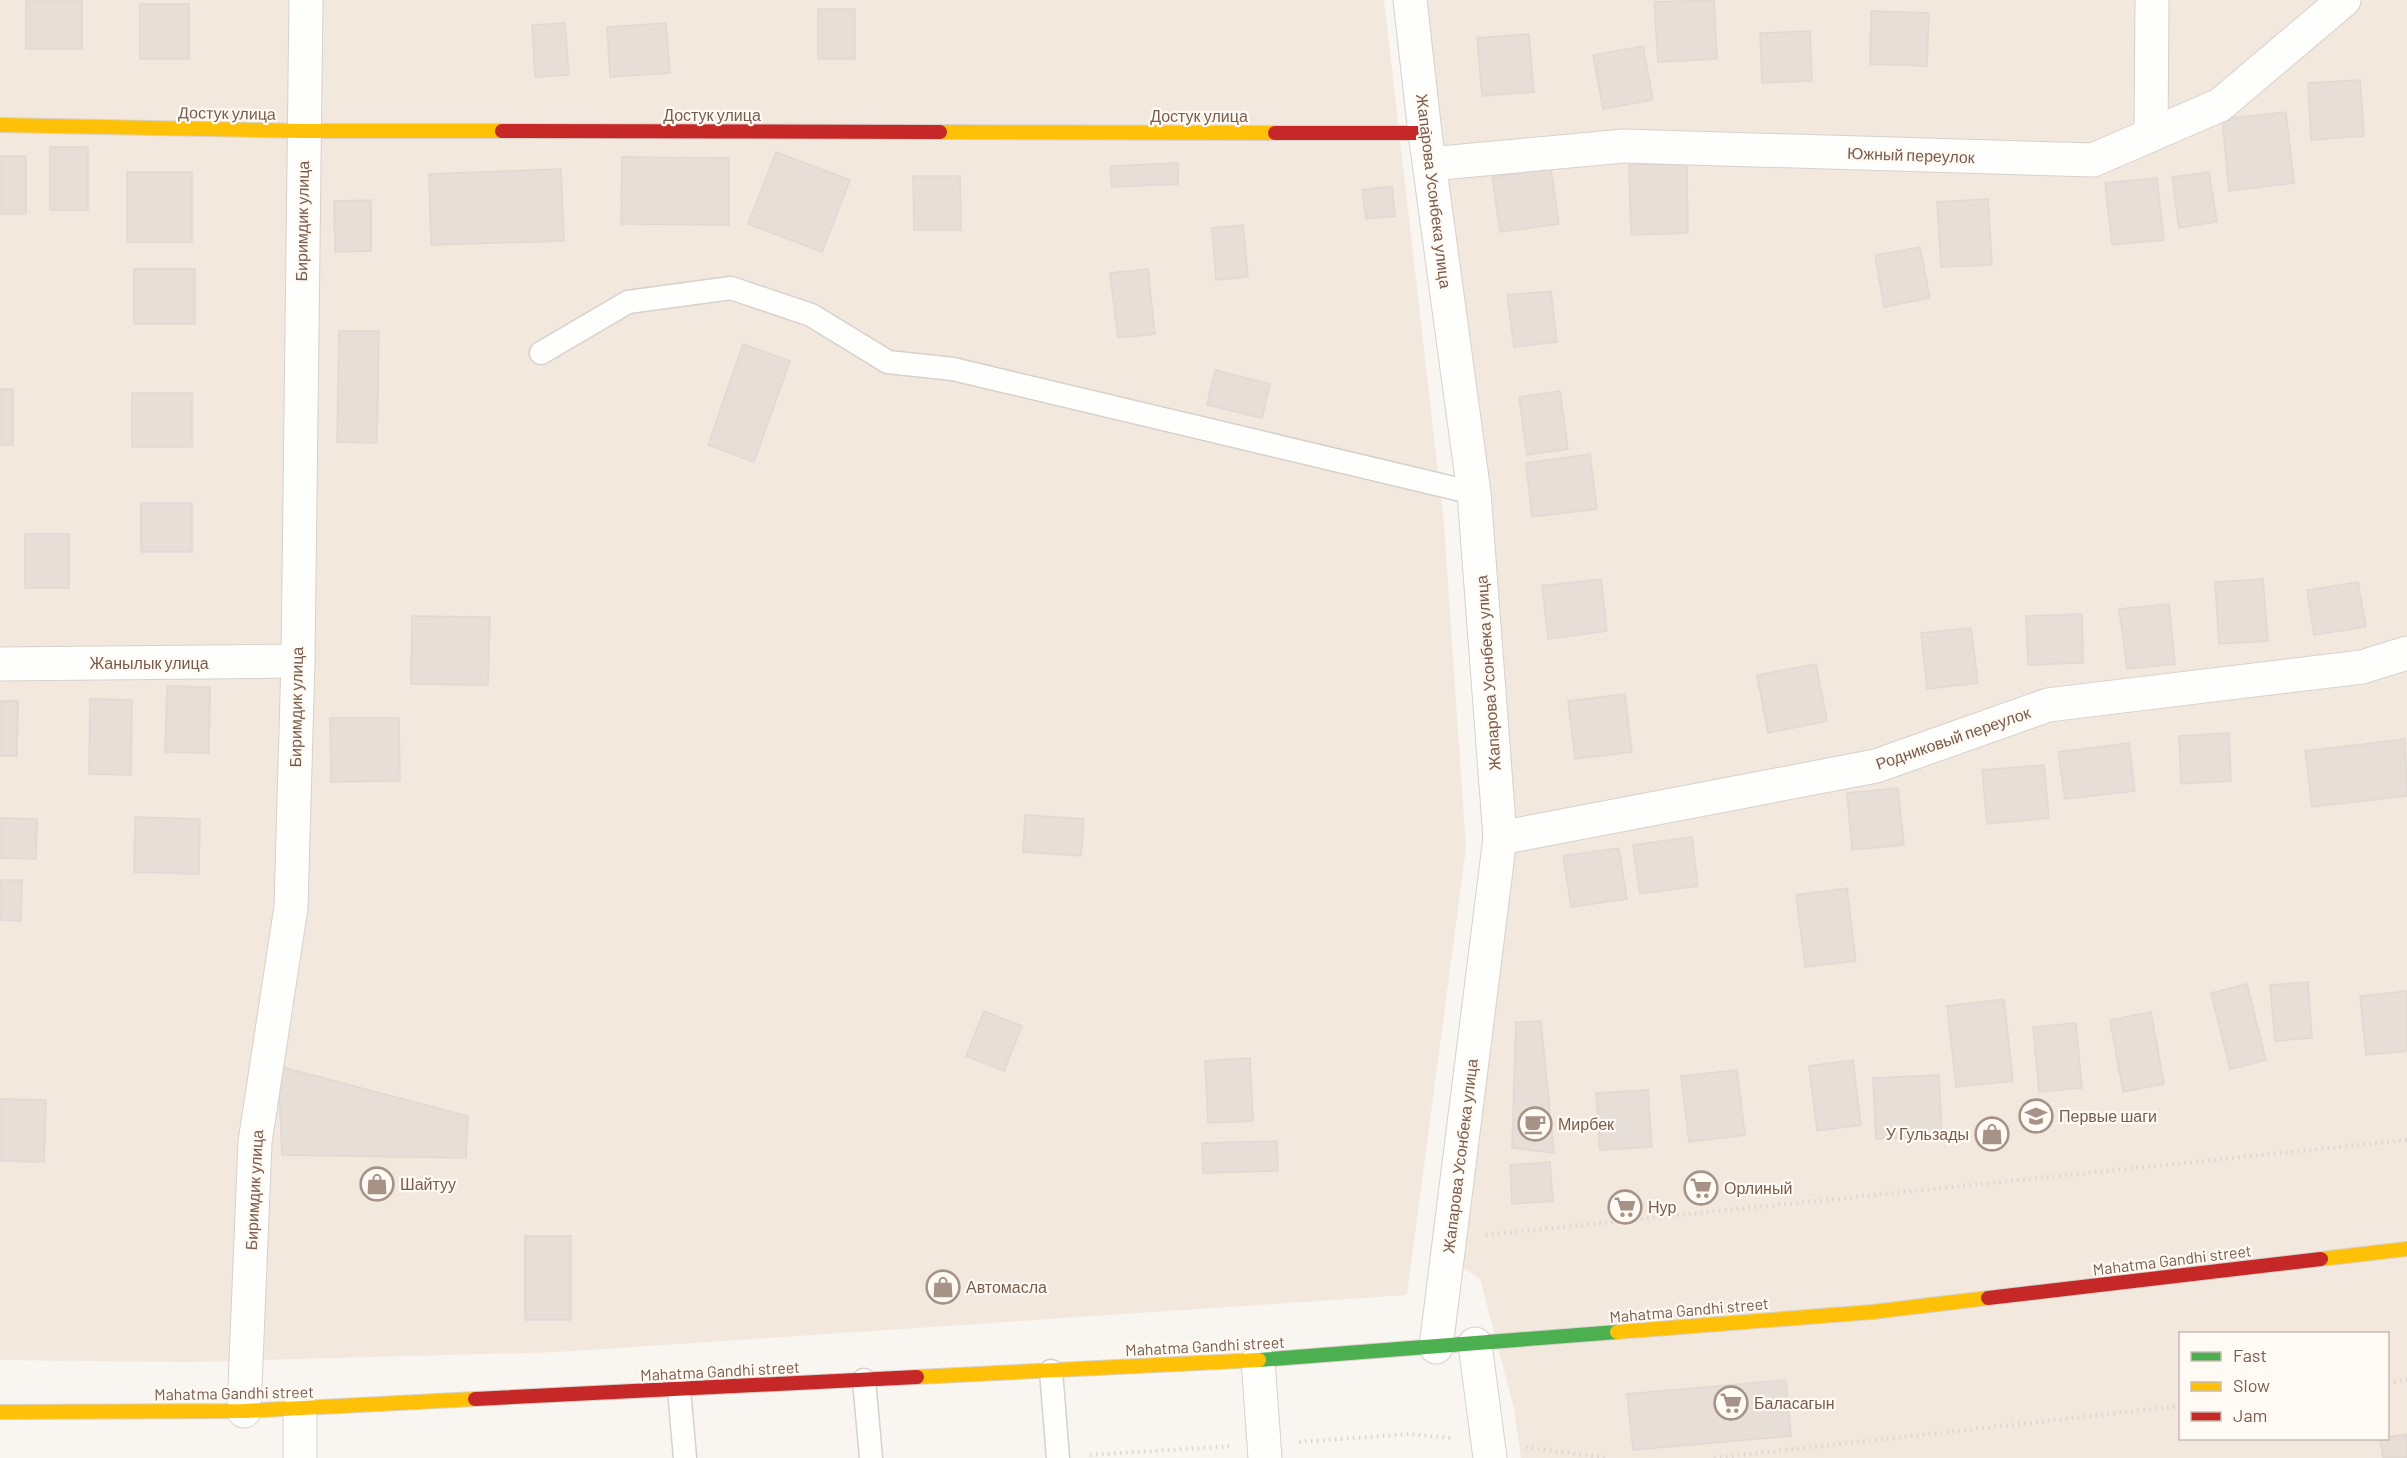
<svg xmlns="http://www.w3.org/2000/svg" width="2407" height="1458" viewBox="0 0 2407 1458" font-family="Barlow,sans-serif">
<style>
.residential{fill:#f2e8de;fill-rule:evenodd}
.building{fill:#e6ded7;stroke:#e2d8d2;stroke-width:1.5}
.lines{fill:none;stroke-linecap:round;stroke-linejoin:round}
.lane-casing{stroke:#d7d1cb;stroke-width:25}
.street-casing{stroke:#d7d1cb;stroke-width:35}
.fast-casing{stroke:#d9d2cb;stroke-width:16}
.slow-casing{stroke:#d9d2cb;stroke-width:16}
.jam-casing{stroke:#d9d2cb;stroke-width:16}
.path{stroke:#dcd5d0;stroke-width:4;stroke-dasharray:1.5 4.5;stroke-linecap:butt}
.lane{stroke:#fefefd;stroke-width:22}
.street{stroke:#fefefd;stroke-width:33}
.fast{stroke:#4caf50;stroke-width:14}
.slow{stroke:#ffc107;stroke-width:14}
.jam{stroke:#c62828;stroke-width:14}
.labels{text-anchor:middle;stroke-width:4.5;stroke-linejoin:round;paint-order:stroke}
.street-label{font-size:16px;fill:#7a5c4d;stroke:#fffaf3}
.poi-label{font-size:16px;fill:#7a5c4d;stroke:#fffaf3;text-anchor:start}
</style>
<rect width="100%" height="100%" fill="#f9f5f0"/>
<g class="residential">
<path d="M0,0H1384L1444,524L1466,848L1407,1295L559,1352L189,1362L0,1360Z"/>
<path d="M1402,0H2407V1458H1521L1514,1408L1480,1279L1439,1252L1489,833L1464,533ZM2180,1334H2388V1438H2180Z"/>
</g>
<g class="building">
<rect x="26" y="0" width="56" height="49"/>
<path d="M1714,0L1717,59L1658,62L1654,2Z"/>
<rect x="140" y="4" width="49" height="55"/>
<rect x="818" y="9" width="37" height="50"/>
<path d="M1871,11L1929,13L1927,66L1870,64Z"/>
<path d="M565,23L569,75L535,77L532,25Z"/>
<path d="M666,23L670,73L610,77L607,27Z"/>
<path d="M1810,31L1812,81L1762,83L1760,33Z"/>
<path d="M1529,34L1534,92L1482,96L1477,38Z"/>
<path d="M1643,46L1653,100L1603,109L1593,55Z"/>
<path d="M2360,80L2364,136L2311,140L2308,83Z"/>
<path d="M2286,112L2294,183L2229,191L2222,119Z"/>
<rect x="50" y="147" width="38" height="63"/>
<path d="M776,152L850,180L822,252L748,224Z"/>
<rect x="0" y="156" width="26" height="58"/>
<path d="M622,157L729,158V225L621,224Z"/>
<path d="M1178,163V184L1112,187L1110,166Z"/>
<path d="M1687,164L1688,233L1631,235L1629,165Z"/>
<path d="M561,169L564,241L431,245L429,174Z"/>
<path d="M1551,169L1559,224L1500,232L1492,177Z"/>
<rect x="127" y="172" width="65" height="70"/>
<path d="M2209,172L2217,222L2179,228L2172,177Z"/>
<path d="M913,176H960L961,230H914Z"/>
<path d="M2157,178L2164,240L2112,245L2105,183Z"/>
<path d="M1392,186L1395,216L1366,219L1362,190Z"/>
<path d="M1988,199L1992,265L1941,267L1937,202Z"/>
<path d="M371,200V251L335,252L334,201Z"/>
<path d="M1243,225L1248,277L1216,280L1212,228Z"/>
<path d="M1920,247L1930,298L1884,307L1875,255Z"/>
<rect x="134" y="269" width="61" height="55"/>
<path d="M1148,269L1155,334L1118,338L1110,273Z"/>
<path d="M1551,291L1557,342L1514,347L1507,295Z"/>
<path d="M339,331H379L377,443L337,442Z"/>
<path d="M743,344L790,361L754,462L708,445Z"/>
<path d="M1215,370L1270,384L1262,418L1207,405Z"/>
<rect x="0" y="389" width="13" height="56"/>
<path d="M1560,391L1568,449L1527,455L1519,397Z"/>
<rect x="132" y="393" width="60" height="54"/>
<path d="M1590,454L1597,509L1532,517L1526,463Z"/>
<rect x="141" y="503" width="51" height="49"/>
<rect x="25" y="534" width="44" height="54"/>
<path d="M1601,579L1607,631L1548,639L1542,586Z"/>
<path d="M2263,579L2268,641L2219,644L2215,582Z"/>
<path d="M2358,582L2366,627L2314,635L2307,590Z"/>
<path d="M2169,604L2175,664L2127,669L2119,609Z"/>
<path d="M2082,614L2083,663L2028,665L2026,616Z"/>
<path d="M412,616L490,617L488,685L411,684Z"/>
<path d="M1971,628L1978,683L1927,689L1921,633Z"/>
<path d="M1816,664L1827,721L1768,733L1757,675Z"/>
<path d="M167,686L210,687L209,753L165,752Z"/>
<path d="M1625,694L1632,752L1575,759L1568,701Z"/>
<path d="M90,699L132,700L131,775L89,774Z"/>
<path d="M0,701H18L17,756H0Z"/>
<path d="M330,718H399L400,781L331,782Z"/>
<path d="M2229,733L2231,781L2181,784L2179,736Z"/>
<path d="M2405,739L2407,796L2312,807L2305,751Z"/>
<path d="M2129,743L2135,791L2065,799L2058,752Z"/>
<path d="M2044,765L2049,818L1987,824L1982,770Z"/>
<path d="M1898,788L1904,845L1852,850L1847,793Z"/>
<path d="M1025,815L1084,819L1081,856L1023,852Z"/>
<path d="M135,817L200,819L199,874L134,872Z"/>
<path d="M0,818L37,819L36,859L0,858Z"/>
<path d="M1692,837L1698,886L1640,894L1633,845Z"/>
<path d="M1619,848L1627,899L1571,907L1563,856Z"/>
<path d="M0,880H22L21,921L0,920Z"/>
<path d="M1847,888L1856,961L1805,967L1796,895Z"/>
<path d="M2308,982L2312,1038L2275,1041L2270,985Z"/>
<path d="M2247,984L2266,1060L2230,1069L2211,993Z"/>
<path d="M2407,991V1051L2366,1055L2360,996Z"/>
<path d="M2004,999L2013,1081L1956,1087L1947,1006Z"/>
<path d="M984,1011L1022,1026L1004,1071L966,1056Z"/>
<path d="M2151,1012L2164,1084L2123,1092L2110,1020Z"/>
<path d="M1541,1021L1554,1153L1512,1148L1516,1022Z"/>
<path d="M2076,1023L2082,1088L2039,1092L2033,1027Z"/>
<path d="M1250,1058L1253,1121L1208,1123L1205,1061Z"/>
<path d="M1853,1060L1861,1125L1817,1131L1809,1066Z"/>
<path d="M278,1066L468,1116L466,1158L282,1155Z"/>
<path d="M1737,1070L1745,1135L1689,1142L1681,1076Z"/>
<path d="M1939,1075L1942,1136L1876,1139L1873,1078Z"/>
<path d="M1648,1090L1652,1147L1600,1150L1596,1093Z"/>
<path d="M0,1099L46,1100L44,1162L0,1161Z"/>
<path d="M1277,1141L1278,1171L1203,1173L1202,1143Z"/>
<path d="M1550,1162L1553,1201L1512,1204L1510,1165Z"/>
<rect x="525" y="1236" width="46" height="84"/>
<path d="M1786,1380L1791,1436L1633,1450L1627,1394Z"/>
<path d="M2407,1434V1458H2383L2380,1438Z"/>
</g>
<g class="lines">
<g class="lane-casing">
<g id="lane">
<path d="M541,353L628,302L731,288L811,315L888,362L953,369L1474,493"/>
<path d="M1051,1371L1058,1458"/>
<path d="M864,1380L871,1458"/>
<path d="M679,1389L685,1458"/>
</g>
</g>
<g class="street-casing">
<g id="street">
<path d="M1410,0L1425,133L1474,493L1500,838L1436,1347"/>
<path d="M2151,135L2152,0"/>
<path d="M1430,164L1624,146L2093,160L2220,105L2344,0"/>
<path d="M0,664L298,661"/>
<path d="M1500,838L1876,766L2048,705L2362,667L2407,653"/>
<path d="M1475,1344L1490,1458"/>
<path d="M1258,1360L1265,1458"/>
<path d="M300,1408V1458"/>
<path d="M244,1411L255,1142L291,907L298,661L306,0"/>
</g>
</g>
<g class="fast-casing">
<path id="fast" d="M1259,1360L1617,1332"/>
</g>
<g class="slow-casing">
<g id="slow">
<path d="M0,125L303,131H502"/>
<path d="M940,132L1275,133"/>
<path d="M2321,1259L2407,1249"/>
<path d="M1617,1332L1872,1312L1988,1298"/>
<path d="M917,1377L1259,1360"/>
<path d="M0,1412L244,1411L475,1399"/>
</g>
</g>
<g class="jam-casing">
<g id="jam">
<path d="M502,131L940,132"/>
<path d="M1275,133H1425"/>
<path d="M1988,1298L2321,1259"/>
<path d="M475,1399L917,1377"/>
</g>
</g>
<g class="path">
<path d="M1486,1235L2407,1140"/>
<path d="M2388,1382L2407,1380"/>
<path d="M1299,1442L1410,1434L1450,1438"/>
<path d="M1526,1447L1606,1458"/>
<path d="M1090,1455L1229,1446"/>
<path d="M1714,1458L2180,1406"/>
</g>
<use href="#lane" class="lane"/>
<use href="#street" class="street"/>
<use href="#fast" class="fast"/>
<use href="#slow" class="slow"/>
<use href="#jam" class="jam"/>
</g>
<defs>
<g id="school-ring" transform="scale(1.725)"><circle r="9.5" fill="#fffaf3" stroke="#a69286" stroke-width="1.5"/><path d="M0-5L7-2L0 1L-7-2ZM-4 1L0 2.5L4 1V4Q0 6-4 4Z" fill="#a69286"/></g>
<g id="cafe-ring" transform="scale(1.725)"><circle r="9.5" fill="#fffaf3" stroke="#a69286" stroke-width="1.5"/><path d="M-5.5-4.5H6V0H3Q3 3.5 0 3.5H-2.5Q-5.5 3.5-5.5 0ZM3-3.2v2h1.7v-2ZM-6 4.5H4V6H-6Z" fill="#a69286"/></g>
<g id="shop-ring" transform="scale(1.725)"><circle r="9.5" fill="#fffaf3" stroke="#a69286" stroke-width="1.5"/><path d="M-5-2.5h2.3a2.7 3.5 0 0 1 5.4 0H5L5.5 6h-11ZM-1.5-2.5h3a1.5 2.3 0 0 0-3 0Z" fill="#a69286"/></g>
<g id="supermarket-ring" transform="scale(1.725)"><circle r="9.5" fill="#fffaf3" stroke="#a69286" stroke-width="1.5"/><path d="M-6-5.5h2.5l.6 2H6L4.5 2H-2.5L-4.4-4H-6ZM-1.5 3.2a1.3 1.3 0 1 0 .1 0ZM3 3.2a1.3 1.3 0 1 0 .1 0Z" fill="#a69286"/></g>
</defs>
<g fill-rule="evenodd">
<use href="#school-ring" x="2036" y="1116"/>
<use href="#cafe-ring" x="1535" y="1124"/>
<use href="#shop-ring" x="1992" y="1134"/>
<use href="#shop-ring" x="377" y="1184"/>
<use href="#supermarket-ring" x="1701" y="1188"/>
<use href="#supermarket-ring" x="1625" y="1207"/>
<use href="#shop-ring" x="943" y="1287"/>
<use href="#supermarket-ring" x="1731" y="1403"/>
</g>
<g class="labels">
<g class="street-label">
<text transform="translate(227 113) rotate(1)" y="6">Достук улица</text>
<text x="712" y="121">Достук улица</text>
<text x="1199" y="122">Достук улица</text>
<text transform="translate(1911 155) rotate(2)" y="6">Южный переулок</text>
<text transform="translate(1434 191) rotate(83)" y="6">Жапарова Усонбека улица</text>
<text transform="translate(302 221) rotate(-89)" y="6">Биримдик улица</text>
<text x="149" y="669">Жанылык улица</text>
<text transform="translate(1488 673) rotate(-94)" y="6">Жапарова Усонбека улица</text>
<text transform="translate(296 707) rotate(-89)" y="6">Биримдик улица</text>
<text transform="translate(1953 738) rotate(-19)" y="6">Родниковый переулок</text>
<text transform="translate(1460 1156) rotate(-83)" y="6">Жапарова Усонбека улица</text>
<text transform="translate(254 1190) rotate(-87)" y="6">Биримдик улица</text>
<text transform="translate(2172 1260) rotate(-7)" y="6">Mahatma Gandhi street</text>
<text transform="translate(1689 1310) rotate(-5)" y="6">Mahatma Gandhi street</text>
<text transform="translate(1205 1346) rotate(-3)" y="6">Mahatma Gandhi street</text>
<text transform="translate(720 1371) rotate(-3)" y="6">Mahatma Gandhi street</text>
<text transform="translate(234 1393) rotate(-1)" y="6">Mahatma Gandhi street</text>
</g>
<g class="poi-label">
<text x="2059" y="1122">Первые шаги</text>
<text x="1558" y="1130">Мирбек</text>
<text x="1969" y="1140" text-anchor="end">У Гульзады</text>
<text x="400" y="1190">Шайтуу</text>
<text x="1724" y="1194">Орлиный</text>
<text x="1648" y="1213">Нур</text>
<text x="966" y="1293">Автомасла</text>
<text x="1754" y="1409">Баласагын</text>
</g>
</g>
<rect x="2179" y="1332" width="210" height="108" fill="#fffaf3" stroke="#cabbb1" stroke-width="1.5"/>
<rect x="2191" y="1352" width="30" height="9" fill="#4caf50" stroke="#cabbb1" stroke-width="1.5"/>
<text x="2233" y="1362" font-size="18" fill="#7a5c4d">Fast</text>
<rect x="2191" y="1382" width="30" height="9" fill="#ffc107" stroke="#cabbb1" stroke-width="1.5"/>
<text x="2233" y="1392" font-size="18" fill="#7a5c4d">Slow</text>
<rect x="2191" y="1412" width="30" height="9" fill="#c62828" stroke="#cabbb1" stroke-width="1.5"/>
<text x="2233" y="1422" font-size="18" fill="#7a5c4d">Jam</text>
</svg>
